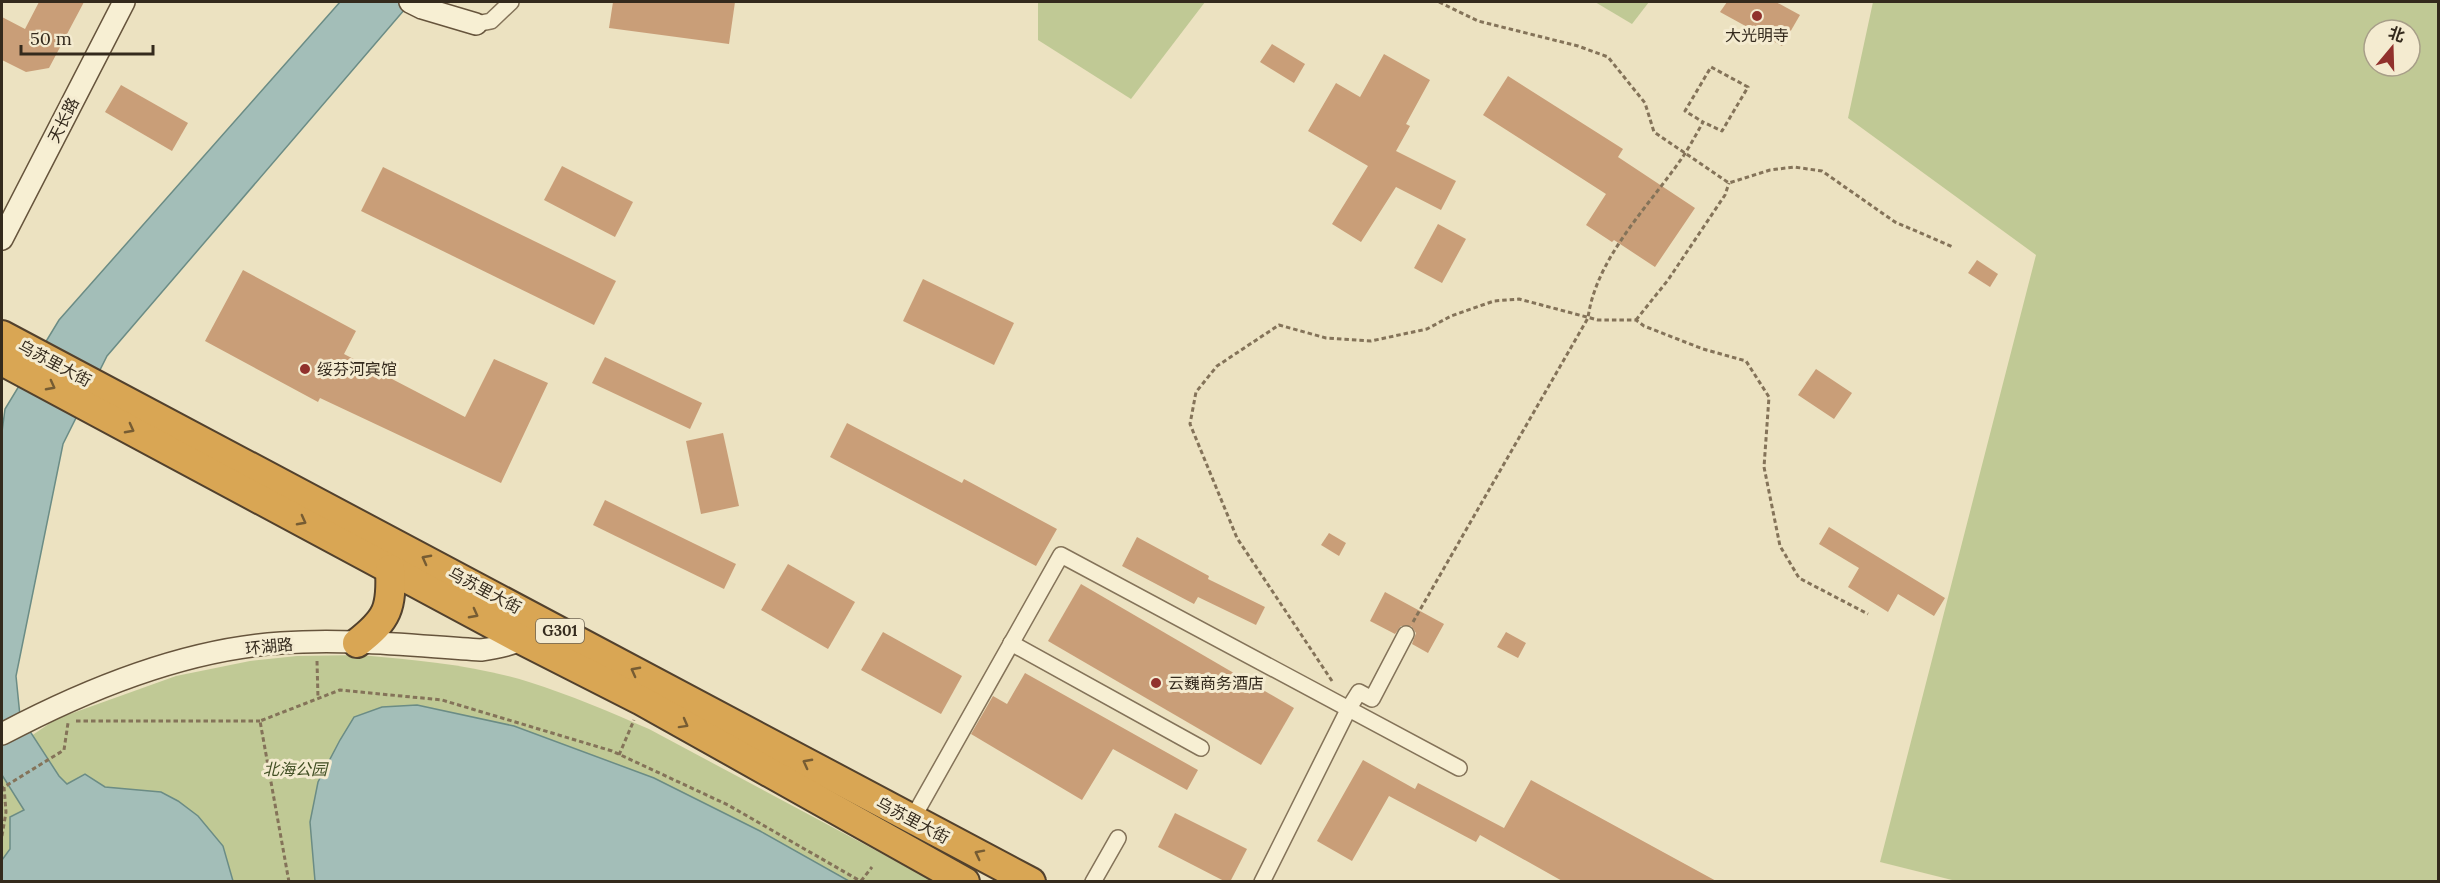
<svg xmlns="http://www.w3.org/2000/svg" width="2440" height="883" viewBox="0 0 2440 883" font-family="Lora,'Noto Sans SC',serif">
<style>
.green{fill:#c0c995;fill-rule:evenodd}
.water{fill:#a3beb8;stroke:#6b8c85;stroke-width:1.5}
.building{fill:#c99e78}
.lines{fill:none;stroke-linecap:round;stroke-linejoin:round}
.street-casing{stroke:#847359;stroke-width:18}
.secondary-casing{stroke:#66543c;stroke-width:24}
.highway-casing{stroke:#52412d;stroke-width:32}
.path{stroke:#847359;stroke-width:3;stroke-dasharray:4.5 3;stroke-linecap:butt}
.street{stroke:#f7efd3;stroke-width:15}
.secondary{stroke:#f7efd3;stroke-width:21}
.highway{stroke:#d9a654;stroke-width:28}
.oneway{stroke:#765c33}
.poi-dot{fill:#91312c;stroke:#f4ebd0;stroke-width:2}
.labels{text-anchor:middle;stroke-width:6;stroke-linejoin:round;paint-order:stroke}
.shield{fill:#f4ebd0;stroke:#6e6453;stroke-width:1.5}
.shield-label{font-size:15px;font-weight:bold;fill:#342a1d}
.poi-label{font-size:16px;fill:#342a1d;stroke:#f4ebd0;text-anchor:start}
.street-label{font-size:16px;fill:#342a1d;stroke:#f4ebd0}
.park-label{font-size:16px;font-style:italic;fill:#425024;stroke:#f4ebd0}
</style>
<rect width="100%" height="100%" fill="#ece2c1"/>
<g class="green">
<path d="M1038,2H1205L1131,99L1038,40Z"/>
<path d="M1595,2H1649L1632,24Z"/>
<path d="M1873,2H2438V881L1960,882L1880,862L2036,255L1848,118ZM2374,30H2410V66H2374Z"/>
<path d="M360,655C417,660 474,665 529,682C570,695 610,712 649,729L933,881L2,882V756L56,719L176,676L250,661L297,656Z"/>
</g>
<g class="water">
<path d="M340,2H411L107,356L63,444L16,676L20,716L59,776L67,784L85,774L105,787L161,792L178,801L198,816L223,846L233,881H2V860L10,849V817L24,810L2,775V432L5,409L59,320Z"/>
<path d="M417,705L514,726L654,778L760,831L849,881H315L310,822L318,782L340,740L354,717L382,707Z"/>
</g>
<g class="building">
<path d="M39,2H84L49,68L26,72L2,60V17L25,29Z"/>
<path d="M613,2H735L729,44L609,28Z"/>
<path d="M1727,2H1776L1800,15L1782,46L1720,12Z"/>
<path d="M1272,44L1305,64L1294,83L1260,62Z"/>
<path d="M1384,54L1430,80L1406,124L1410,126L1396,151L1456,181L1441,210L1396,187L1361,242L1332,224L1368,166L1308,131L1336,83L1360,97Z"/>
<path d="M1508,76L1623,149L1618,157L1695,208L1655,267L1614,240L1612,242L1586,225L1606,194L1483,115Z"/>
<path d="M121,85L188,123L172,151L105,112Z"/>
<path d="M562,166L633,202L615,237L544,200Z"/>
<path d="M383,167L616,281L594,325L361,211Z"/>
<path d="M1438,224L1466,239L1442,283L1414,268Z"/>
<path d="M1977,260L1998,274L1990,287L1968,273Z"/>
<path d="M243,270L356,331L344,354L465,417L494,359L548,383L501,483L320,398L318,402L205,341Z"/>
<path d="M923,279L1014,323L994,365L903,321Z"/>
<path d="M605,357L702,403L690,429L592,383Z"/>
<path d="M1816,369L1852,393L1834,419L1798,395Z"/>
<path d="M847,423L962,483L964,479L1057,529L1036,566L830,457Z"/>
<path d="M723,433L739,506L701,514L686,441Z"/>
<path d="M605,500L736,564L724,589L593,525Z"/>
<path d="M1829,527L1945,598L1934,616L1898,594L1888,612L1848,587L1859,568L1819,544Z"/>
<path d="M1329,533L1346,543L1339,556L1321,545Z"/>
<path d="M1137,537L1209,576L1208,579L1265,607L1256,625L1198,597L1194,604L1122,566Z"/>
<path d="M788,564L855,602L828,649L761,610Z"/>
<path d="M1081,584L1294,708L1261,765L1048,641Z"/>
<path d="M1385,592L1444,624L1428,653L1412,644L1416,633L1411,626H1401L1395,634L1370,621Z"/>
<path d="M883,632L962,676L941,714L861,670Z"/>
<path d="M1506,632L1526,643L1518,658L1497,647Z"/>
<path d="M1025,673L1198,770L1187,790L1113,749L1082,800L971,734L993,696L1007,704Z"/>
<path d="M1363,760L1415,789L1418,783L1504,828L1531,780L1718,882H1564L1480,835L1476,842L1389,796L1352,861L1317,841Z"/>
<path d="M1175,813L1247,849L1230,882H1226L1158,847Z"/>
</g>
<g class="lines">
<g class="street-casing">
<g id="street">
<path d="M476,24L491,21L511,2"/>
<path d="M1011,643L1201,748"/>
<path d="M910,823L1061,555L1459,768"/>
<path d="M1093,882L1118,838"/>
<path d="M1262,882L1349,708L1359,692L1372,699L1406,634"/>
</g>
</g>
<g class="secondary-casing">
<g id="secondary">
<path d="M410,2L422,8L476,24"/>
<path d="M2,239L124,2"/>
<path d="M2,734C85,690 185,649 281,643C347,638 415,646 481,650C496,648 515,645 527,635"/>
</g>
</g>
<g class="highway-casing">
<g id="highway">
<path d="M2,335L1031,882"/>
<path d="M2,361L522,640L642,701L965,882"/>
<path d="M357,643C388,619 392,608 390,569"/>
</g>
</g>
<g class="path">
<path d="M1439,2L1478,21L1578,46L1608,57L1645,103L1654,132L1729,183L1770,170L1794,167L1822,171L1895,222L1953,247"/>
<path d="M1636,320L1668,280L1725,195L1729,183"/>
<path d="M1413,622L1588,318C1596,257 1651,204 1684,155C1691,144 1697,133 1703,122L1685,111L1711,67L1748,87L1722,131L1703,122"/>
<path d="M317,661L318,698"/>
<path d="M1332,681L1237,538L1190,424L1196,392L1217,366L1279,325L1326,338L1371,341L1427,329L1451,316L1494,301L1519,299L1598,320H1636L1644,326L1703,349L1746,361L1769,397L1764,467L1780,546L1799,578L1868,614"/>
<path d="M76,721H260"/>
<path d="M619,755L634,720"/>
<path d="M2,836L6,812L4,787L64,750L68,723"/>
<path d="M861,881L872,867"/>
<path d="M289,882L260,721L340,690L442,700L612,751L728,805L862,882"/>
</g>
<use href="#street" class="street"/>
<use href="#secondary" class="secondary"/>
<use href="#highway" class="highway"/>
</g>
<defs><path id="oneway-chevron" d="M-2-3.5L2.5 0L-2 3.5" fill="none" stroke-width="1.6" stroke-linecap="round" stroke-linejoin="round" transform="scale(1.5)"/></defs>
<g class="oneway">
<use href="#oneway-chevron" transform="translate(51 386) rotate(28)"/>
<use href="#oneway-chevron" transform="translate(130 429) rotate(28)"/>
<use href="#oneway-chevron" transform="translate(302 521) rotate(28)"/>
<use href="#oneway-chevron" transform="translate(426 559) rotate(-152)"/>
<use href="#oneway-chevron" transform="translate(474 614) rotate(28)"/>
<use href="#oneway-chevron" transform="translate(635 671) rotate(-152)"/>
<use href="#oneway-chevron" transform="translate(684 724) rotate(29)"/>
<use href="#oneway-chevron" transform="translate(807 763) rotate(-152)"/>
<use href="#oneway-chevron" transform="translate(979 854) rotate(-153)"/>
</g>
<g class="poi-dot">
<circle cx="1757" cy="16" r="6"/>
<circle cx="305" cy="369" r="6"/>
<circle cx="1156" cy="683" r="6"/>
</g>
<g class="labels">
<rect class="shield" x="536" y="619" width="48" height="24" rx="4.5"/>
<g class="shield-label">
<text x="560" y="636">G301</text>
</g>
<g class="poi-label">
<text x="1757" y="41" text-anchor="middle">大光明寺</text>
<text x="317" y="375">绥芬河宾馆</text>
<text x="1168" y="689">云巍商务酒店</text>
</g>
<g class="street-label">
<text transform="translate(63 120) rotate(-63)" y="6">天长路</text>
<text transform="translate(55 363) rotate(28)" y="6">乌苏里大街</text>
<text transform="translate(485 590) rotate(28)" y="6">乌苏里大街</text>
<text transform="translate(269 646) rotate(-6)" y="6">环湖路</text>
<text transform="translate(913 820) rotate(28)" y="6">乌苏里大街</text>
</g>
<g class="park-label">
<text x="295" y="775">北海公园</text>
</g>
</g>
<rect width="2440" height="883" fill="none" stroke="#342a1d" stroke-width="6"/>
<g transform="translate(2392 48) rotate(19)"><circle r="28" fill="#f4ebd0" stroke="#a79e88" stroke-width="1.5"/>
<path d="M0-4.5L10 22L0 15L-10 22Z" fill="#91312c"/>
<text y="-9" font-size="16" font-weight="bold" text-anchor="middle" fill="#342a1d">北</text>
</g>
<path d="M21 45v9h132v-9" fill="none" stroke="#342a1d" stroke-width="3"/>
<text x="30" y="45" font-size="18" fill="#342a1d" stroke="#f4ebd0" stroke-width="4.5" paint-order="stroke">50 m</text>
</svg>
